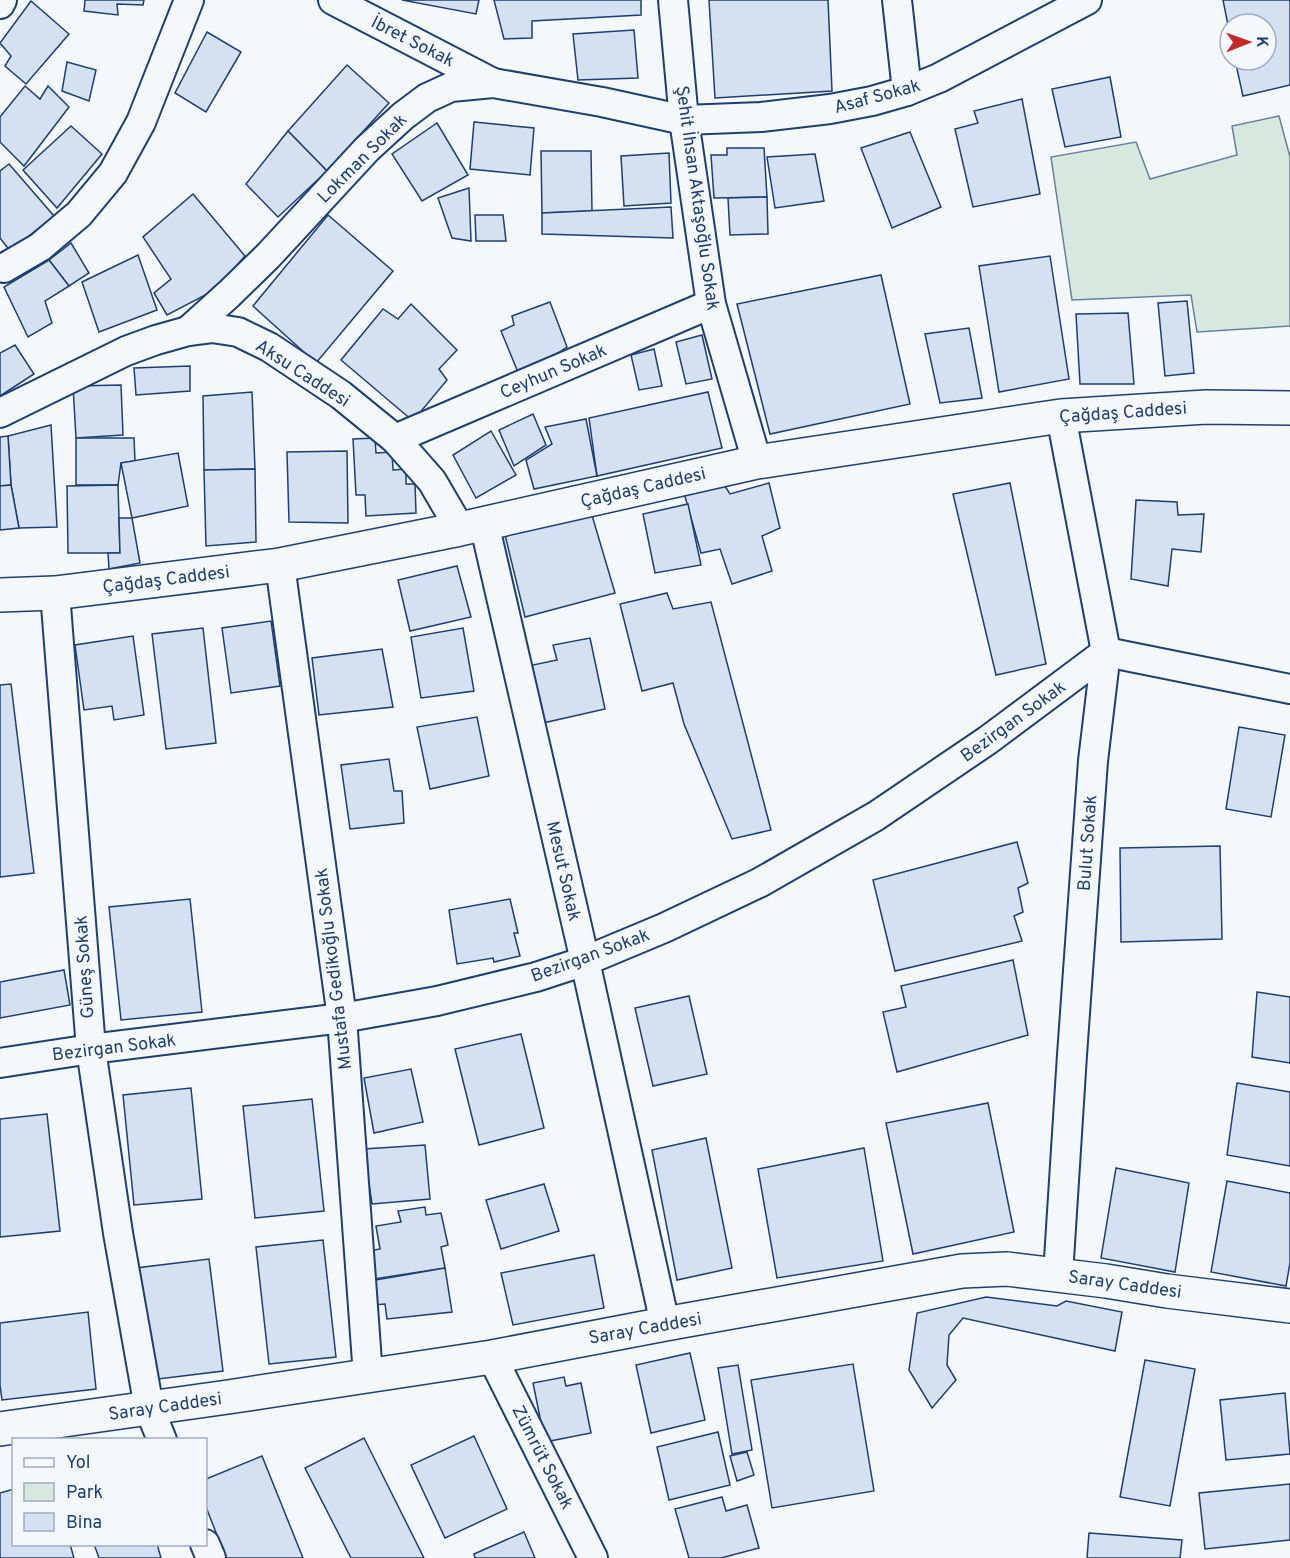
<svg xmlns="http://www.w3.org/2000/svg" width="1290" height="1558" viewBox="0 0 1290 1558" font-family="Overpass,sans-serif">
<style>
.green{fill:#d7e8df;stroke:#687fa3;stroke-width:1.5}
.building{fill:#d5e0f0;stroke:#1d3f73;stroke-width:1.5}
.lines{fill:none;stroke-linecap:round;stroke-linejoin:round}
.minor-casing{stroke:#1d3f73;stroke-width:32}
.tertiary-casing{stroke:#1d3f73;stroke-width:36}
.secondary-casing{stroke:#1d3f73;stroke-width:36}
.minor{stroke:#f4f7fb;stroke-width:28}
.tertiary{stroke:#f4f7fb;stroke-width:33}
.secondary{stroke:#f4f7fb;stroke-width:33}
.labels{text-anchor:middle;stroke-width:4.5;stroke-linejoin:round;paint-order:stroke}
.street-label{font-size:18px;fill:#1d3f73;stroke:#f4f7fb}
</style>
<rect width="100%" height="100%" fill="#f4f7fb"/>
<path class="green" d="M1279,116L1290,157V326L1197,332L1191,295L1072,300L1051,157L1136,142L1150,179L1237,155L1232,126Z"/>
<g class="building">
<path d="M85,0H144L143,5L117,4L118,15L84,11Z"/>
<path d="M402,0H479L476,14Z"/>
<path d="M494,0H641V15L532,21V38L504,39Z"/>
<path d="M709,0H828L832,91L715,98Z"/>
<path d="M1223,0H1290V85L1243,96L1235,60H1266V24H1230V35Z"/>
<path d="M31,1L69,34L26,84L5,66L11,56L0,43Z"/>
<path d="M634,30L638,78L578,80L573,34Z"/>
<path d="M207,32L241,52L206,112L175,93Z"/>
<path d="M67,62L96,70L89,101L62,91Z"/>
<path d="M347,65L389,103L327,171L288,131Z"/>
<path d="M1110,77L1121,137L1065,147L1052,89Z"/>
<path d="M25,86L40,99L48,86L69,107L24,166L0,142V117Z"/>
<path d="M1022,99L1040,194L973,207L955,129L978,123L974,111Z"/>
<path d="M474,122L534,128L530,175L470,169Z"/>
<path d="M437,123L468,175L422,201L392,154Z"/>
<path d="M71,126L102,154L57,208L23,170Z"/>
<path d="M288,131L327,171L278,217L246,184Z"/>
<path d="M910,132L941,207L892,228L861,148Z"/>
<path d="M727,148H764L767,197L714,198L711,155H727Z"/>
<path d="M541,151H591L592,211L542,213Z"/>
<path d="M669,153L671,203L624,206L621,156Z"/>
<path d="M815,154L824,201L775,208L767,157Z"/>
<path d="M9,164L54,216L10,251L0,238V171Z"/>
<path d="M469,188L471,241L452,238L438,198Z"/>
<path d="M193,194L245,256L215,290L167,315L154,293L171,279L143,237Z"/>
<path d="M767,197L768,234L730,235L728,198Z"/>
<path d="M671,207L673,238L542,234V213Z"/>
<path d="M328,215L393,271L316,363L253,306Z"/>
<path d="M475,215H503L506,241H476Z"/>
<path d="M71,243L89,273L69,286L49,260Z"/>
<path d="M138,255L157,310L99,332L82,282Z"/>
<path d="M1050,256L1069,379L999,392L979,266Z"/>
<path d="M49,260L69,286L45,301L52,323L28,337L4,287Z"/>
<path d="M881,275L910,404L770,434L737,304Z"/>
<path d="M1187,301L1194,373L1165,376L1158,303Z"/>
<path d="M550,302L567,347L555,355L557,364L520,377L501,331L514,325L512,316Z"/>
<path d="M411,304L457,350L439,369L447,380L413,421L341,360L383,309L398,319Z"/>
<path d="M1128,313L1134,384H1080L1076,314Z"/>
<path d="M969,328L982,398L940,403L925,334Z"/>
<path d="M702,335L712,379L686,384L676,342Z"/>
<path d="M15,345L34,374L0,396V353Z"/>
<path d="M654,349L662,386L639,390L631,355Z"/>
<path d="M190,366V391L136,395L134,368Z"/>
<path d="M121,385L123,435L76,438L73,386Z"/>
<path d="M252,392L255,469L204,470L203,396Z"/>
<path d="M708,392L722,448L597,476L589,418Z"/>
<path d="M533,414L546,445L514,466L499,430Z"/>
<path d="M586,419L597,476L534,489L526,460L552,444L545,427Z"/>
<path d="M51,425L57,527L19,528L11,485L8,436Z"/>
<path d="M491,431L516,475L476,498L453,455Z"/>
<path d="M8,436L11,485L0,486V437Z"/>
<path d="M76,438H134L135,461L121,463L118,485H76Z"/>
<path d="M375,438L376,453L392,452L393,470L406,469V484H415L416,513L366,516L365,495H356L353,439Z"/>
<path d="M347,451L348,523L289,522L287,452Z"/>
<path d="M178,453L188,506L132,518L121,463Z"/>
<path d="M255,469L256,542L206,546L204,470Z"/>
<path d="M723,483L730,494L769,483L780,528L762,536L772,571L732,584L720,549L701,553L684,493Z"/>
<path d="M1010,483L1046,664L996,675L953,494Z"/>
<path d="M11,485L19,528L0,530V486Z"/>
<path d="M118,485L120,553H68L67,486Z"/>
<path d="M1136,500L1177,502L1178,515L1204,514L1201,552L1172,549L1168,586L1131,579Z"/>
<path d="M688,504L701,565L655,573L643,514Z"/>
<path d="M591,512L615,593L525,617L505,535Z"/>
<path d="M119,518H132L140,563L109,569L108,553H120Z"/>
<path d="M457,566L471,617L410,631L398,580Z"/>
<path d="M667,593L673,609L711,602L771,830L732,839L684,724L673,683L642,691L620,604Z"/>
<path d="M271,621L280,686L231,693L222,628Z"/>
<path d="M203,628L216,743L166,749L152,634Z"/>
<path d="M463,628L474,691L421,698L411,637Z"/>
<path d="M133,636L144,715L114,720L112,706L84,710L75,645Z"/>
<path d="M590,638L605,709L543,723L528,666L557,660L553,645Z"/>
<path d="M382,649L393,707L319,715L312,658Z"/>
<path d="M11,684L34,873L0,877V685Z"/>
<path d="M477,717L489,776L430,789L417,727Z"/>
<path d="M1239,727L1285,735L1271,817L1226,809Z"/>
<path d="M389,759L394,791H402L404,823L350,829L341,765Z"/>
<path d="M1017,842L1028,883L1018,888L1023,912L1014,916L1022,941L895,971L873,880Z"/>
<path d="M1220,846L1222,939L1121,942L1120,848Z"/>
<path d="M190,899L202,1012L121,1020L109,907Z"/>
<path d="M510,899L518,933H514L520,956L494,962L493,958L457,964L449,910Z"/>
<path d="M1013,960L1028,1035L897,1072L883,1012L906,1007L901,986Z"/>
<path d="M64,970L70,1005L0,1018V982Z"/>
<path d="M1257,992L1290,997V1063L1252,1057Z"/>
<path d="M689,996L707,1074L653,1086L635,1008Z"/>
<path d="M521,1034L544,1128L479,1145L455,1049Z"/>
<path d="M411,1069L423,1122L374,1133L364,1078Z"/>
<path d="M1237,1083L1290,1092V1166L1227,1155Z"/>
<path d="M191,1088L202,1199L134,1205L123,1095Z"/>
<path d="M312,1099L324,1211L255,1218L243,1106Z"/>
<path d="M988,1103L1014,1232L913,1254L886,1123Z"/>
<path d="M47,1114L60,1231L0,1237V1119Z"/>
<path d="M706,1138L732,1268L677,1280L652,1150Z"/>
<path d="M425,1145L430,1199L372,1204L364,1149Z"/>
<path d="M864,1148L883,1261L777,1278L758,1169Z"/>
<path d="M1116,1168L1189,1183L1175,1272L1101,1258Z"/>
<path d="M1227,1181L1290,1193V1263L1286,1286L1211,1272Z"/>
<path d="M544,1184L559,1231L501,1249L486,1200Z"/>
<path d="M425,1207L426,1215L441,1213L448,1245L441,1247L445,1268L374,1279L369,1251L380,1249L376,1226L401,1222L398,1211Z"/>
<path d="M323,1240L336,1357L269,1364L256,1247Z"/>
<path d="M594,1255L604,1308L513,1325L501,1273Z"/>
<path d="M209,1259L223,1371L150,1380L136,1268Z"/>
<path d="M445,1268L452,1312L387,1319L385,1304L373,1305L370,1281Z"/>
<path d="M986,1297L1057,1306L1066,1301L1122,1312L1115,1351L963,1318L949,1335L947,1365L956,1380L932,1408L909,1370L917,1313Z"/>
<path d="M88,1312L96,1389L2,1400L0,1385V1323Z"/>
<path d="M690,1353L705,1420L651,1433L636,1365Z"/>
<path d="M1145,1360L1195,1369L1170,1506L1120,1497Z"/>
<path d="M853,1364L874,1491L772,1508L751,1380Z"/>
<path d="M738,1365L752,1450L732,1454L718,1368Z"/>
<path d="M564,1377L566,1386L581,1383L591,1433L545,1442L533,1383Z"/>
<path d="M1285,1393L1290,1454L1226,1460L1220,1400Z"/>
<path d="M718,1432L730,1485L669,1500L657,1447Z"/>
<path d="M474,1436L507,1509L445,1538L411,1465Z"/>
<path d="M364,1438L424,1558H351L305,1468Z"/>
<path d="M747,1452L754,1475L737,1481L730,1456Z"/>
<path d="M262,1456L303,1558H226L206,1507V1479Z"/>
<path d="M1290,1484V1540L1205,1549L1199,1493Z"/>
<path d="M14,1489V1544H70L74,1558H0V1493Z"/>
<path d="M722,1497L726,1511L747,1505L759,1548L721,1558H689L675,1509Z"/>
<path d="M524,1532L535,1558H475L474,1554Z"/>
<path d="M1089,1533L1182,1540L1180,1558H1087Z"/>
<path d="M94,1544H157L161,1558H99Z"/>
</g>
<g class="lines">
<g class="minor-casing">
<g id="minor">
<path d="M333,0L493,83"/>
<path d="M673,0L684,120L711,304L757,462"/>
<path d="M897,0L907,91"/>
<path d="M0,4L2,0"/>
<path d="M4,268L40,247L79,214L113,173L141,122L189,0"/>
<path d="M188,331L229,294L268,256L367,149L403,116L427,98L451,87L493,83L602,102L684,120L761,117L830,109L872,101L907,91L939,78L1087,0"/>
<path d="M0,413L126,351L156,340L188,331L212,328L238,332L269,347L341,395L395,439L432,481L460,529"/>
<path d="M395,439L711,304"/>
<path d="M484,523L585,961L665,1324"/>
<path d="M280,565L342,1018L368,1376"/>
<path d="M55,593L91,1049L118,1233L149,1408L162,1440"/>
<path d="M0,1063L91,1049L342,1018L437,1001L536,977L585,961L664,928L759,883L876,816L988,740L1106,652L1290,689"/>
<path d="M1058,1275L1072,1055L1093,761L1106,652L1061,416"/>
<path d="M492,1357L593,1558"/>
<path d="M205,1544L211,1558"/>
</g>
</g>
<g class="tertiary-casing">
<path id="tertiary" d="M0,595L55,593L280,565L460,529L757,462L1061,416L1206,407L1290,408"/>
</g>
<g class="secondary-casing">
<path id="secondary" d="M0,1429L228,1397L492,1357L665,1324L962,1271L1007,1269L1106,1281L1167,1291L1290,1306"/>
</g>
<use href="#minor" class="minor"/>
<use href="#tertiary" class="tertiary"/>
<use href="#secondary" class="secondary"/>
</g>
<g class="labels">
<g class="street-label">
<text transform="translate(413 41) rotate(27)" y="6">İbret Sokak</text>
<text transform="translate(877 96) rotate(-15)" y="6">Asaf Sokak</text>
<text transform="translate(362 158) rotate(-45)" y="6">Lokman Sokak</text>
<text transform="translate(698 198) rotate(82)" y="6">Şehit İhsan Aktaşoğlu Sokak</text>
<text transform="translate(553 371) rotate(-23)" y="6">Ceyhun Sokak</text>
<text transform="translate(303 373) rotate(33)" y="6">Aksu Caddesi</text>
<text transform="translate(1123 412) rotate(-4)" y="6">Çağdaş Caddesi</text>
<text transform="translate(643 487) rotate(-13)" y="6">Çağdaş Caddesi</text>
<text transform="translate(166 579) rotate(-7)" y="6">Çağdaş Caddesi</text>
<text transform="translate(1013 721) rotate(-36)" y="6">Bezirgan Sokak</text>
<text transform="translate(1087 843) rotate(-86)" y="6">Bulut Sokak</text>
<text transform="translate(564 871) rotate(77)" y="6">Mesut Sokak</text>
<text transform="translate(590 955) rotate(-20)" y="6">Bezirgan Sokak</text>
<text transform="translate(84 967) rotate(-94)" y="6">Güneş Sokak</text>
<text transform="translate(333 969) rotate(-97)" y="6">Mustafa Gedikoğlu Sokak</text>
<text transform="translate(114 1047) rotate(-7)" y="6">Bezirgan Sokak</text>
<text transform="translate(1125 1284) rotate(8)" y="6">Saray Caddesi</text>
<text transform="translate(645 1328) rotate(-10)" y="6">Saray Caddesi</text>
<text transform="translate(165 1406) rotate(-8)" y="6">Saray Caddesi</text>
<text transform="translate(543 1457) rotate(63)" y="6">Zümrüt Sokak</text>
</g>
</g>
<rect x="12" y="1438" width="195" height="108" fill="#f4f7fb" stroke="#9eadc5" stroke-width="1.5"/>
<rect x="24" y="1458" width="30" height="9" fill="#f4f7fb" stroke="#9eadc5" stroke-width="1.5"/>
<text x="66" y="1468" font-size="18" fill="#1d3f73">Yol</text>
<rect x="24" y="1483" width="30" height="18" fill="#d7e8df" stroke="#9eadc5" stroke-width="1.5"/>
<text x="66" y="1498" font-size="18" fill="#1d3f73">Park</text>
<rect x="24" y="1513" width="30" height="18" fill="#d5e0f0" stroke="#9eadc5" stroke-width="1.5"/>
<text x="66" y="1528" font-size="18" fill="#1d3f73">Bina</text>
<g transform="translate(1248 42) rotate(89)"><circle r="28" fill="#f4f7fb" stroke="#9eadc5" stroke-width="1.5"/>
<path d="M0-4.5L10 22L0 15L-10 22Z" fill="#c62828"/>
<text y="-9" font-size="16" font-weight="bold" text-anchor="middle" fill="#1d3f73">K</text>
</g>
</svg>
